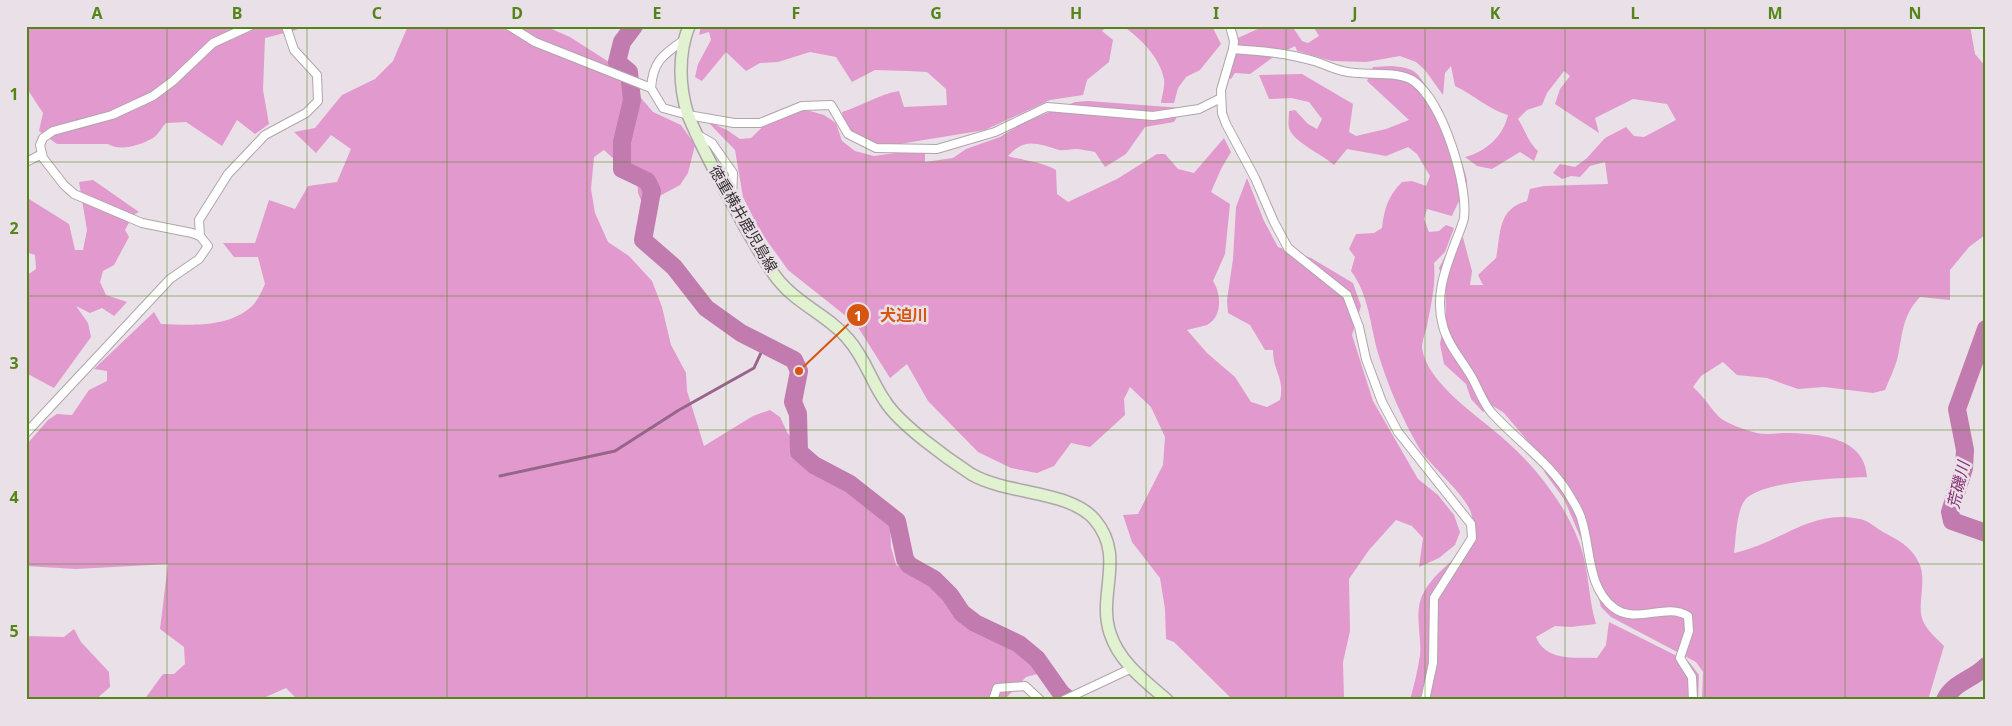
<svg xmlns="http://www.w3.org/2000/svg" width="2012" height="726" viewBox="0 0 2012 726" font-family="'Noto Sans','Noto Sans JP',sans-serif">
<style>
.forest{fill:#e199ce}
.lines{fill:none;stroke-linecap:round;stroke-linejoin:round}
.stream{stroke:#97648a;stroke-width:3}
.river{stroke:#c17baf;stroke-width:18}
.minor-casing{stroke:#afa6ac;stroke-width:10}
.secondary-casing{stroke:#afa6ac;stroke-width:14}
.minor{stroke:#fff;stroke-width:8}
.secondary{stroke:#e0f2cf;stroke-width:11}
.grid{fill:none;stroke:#538519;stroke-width:1;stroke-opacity:0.55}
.labels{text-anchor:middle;stroke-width:5;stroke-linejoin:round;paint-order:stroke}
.street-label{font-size:15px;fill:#343033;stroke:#eae0e7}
.water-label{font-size:16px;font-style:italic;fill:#853274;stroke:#eae0e7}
.leader{fill:none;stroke:#d65510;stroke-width:2}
.callout-dot{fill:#d65510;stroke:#eae0e7;stroke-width:2}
.mark-label{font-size:15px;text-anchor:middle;font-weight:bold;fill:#fff}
.callout-label{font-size:16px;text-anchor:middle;font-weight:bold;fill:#d65510;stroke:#eae0e7;stroke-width:5;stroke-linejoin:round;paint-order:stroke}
.neatline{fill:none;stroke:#538519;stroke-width:2}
.grid-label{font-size:16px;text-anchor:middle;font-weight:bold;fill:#538519}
</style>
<rect width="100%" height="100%" fill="#eae0e7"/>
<g class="forest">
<path d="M26,26H300L296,30L265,38L263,90L269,124L255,134L237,120L222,146L186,122L166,123C162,127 158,135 153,138C141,145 120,152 108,144H57L39,131L43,113L26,87Z"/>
<path d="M408,26H545L570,37L612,64L653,112L681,125L695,145L688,173L680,185L643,205L638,193L637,180L604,150L594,157L591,189L595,213L608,242L629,256L652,281L662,307L671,345L686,373L687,391L704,446L753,416L770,410L780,417L788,434L852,493L881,514L890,525L891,547L896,565L918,576L934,588L956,616L1012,646L1034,664L1041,673L1026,677L1007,697L1008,700H298L286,688L259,700H144L163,674H174L185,664L184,647L160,629L168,564L76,569L26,566L27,444L48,420L57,414L72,415L89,390L107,381V371L94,369L154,312L161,324C191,325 227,328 251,307C257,302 262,291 265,284L258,257H234L223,243H255L269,200L295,209L308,186L337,182L351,149L331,135L316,153L294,132L315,128L342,95L375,79L393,61Z"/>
<path d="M701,26H1107L1102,31L1113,40L1109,62L1087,80L1083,95L1050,100L985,130L887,146L858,139L844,124L842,112C862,106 879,94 899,91L904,107L947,105L946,89L927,72L908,71L875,70L852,82L836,57L810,52L778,62L760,63L746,71L726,52L702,81L695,77L698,64L711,40L709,32L699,35Z"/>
<path d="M1123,26H1212L1221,44L1200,70L1186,77L1178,88L1174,103H1161C1162,96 1165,86 1164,79C1160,57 1140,38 1123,26Z"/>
<path d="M1264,26H1292L1302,41L1308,43L1319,36L1313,26L1338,28L1341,26H1970L1975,54L1986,67L1985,235L1969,247L1950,270V300L1920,297C1901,317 1903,335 1897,360C1894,370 1889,380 1885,390L1873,393L1824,387L1798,389L1767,378L1737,375L1723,362L1701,376L1693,387C1704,397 1709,406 1718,416C1726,424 1746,430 1757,433C1766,435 1778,433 1787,433C1820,434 1865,437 1867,477C1842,478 1754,480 1743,503C1736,517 1736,538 1734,553C1780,544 1810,508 1860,519C1868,520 1876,528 1883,532C1898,540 1912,547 1919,563C1928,582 1915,608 1924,623C1928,631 1937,639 1944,646L1928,700H1702L1703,672L1696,662L1611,617L1601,607L1585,548L1564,499L1545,473L1532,446L1504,413L1493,406L1483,412L1471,399L1466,384L1444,364L1440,344L1446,312L1445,286L1439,268L1453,241L1462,234L1472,271L1470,285H1483L1478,275L1496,258C1501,234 1497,209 1527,201L1530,189L1544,186L1608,184L1605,162L1590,166L1580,177L1571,176L1562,179L1553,173L1560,164L1575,167L1587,158L1605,138L1626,127L1634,136L1644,137L1676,120L1667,104L1633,99L1595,118L1599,133L1555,104L1560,89L1570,76L1564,71L1547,93L1542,105L1527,110L1518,119C1526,131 1527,141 1538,151L1534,161L1520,152L1492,169L1477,166L1465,157C1485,152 1503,137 1508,115C1488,109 1474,95 1455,86L1451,66L1445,73L1443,95L1425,70L1416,62L1400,56L1366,62L1332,61L1297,51L1295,46L1272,58L1250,74L1235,73L1231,79L1222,74L1227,58L1238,38Z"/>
<path d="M1391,66C1400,67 1409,67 1416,73C1429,84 1466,164 1467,181C1467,188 1455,208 1452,216L1427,209L1424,219L1429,232L1439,231L1446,225L1454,228L1445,252L1434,263C1436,285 1431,304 1427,326C1425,333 1422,342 1422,348C1427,384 1480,417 1505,440C1537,468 1571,511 1583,554C1589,577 1589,601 1596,624L1571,627L1555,626L1536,637C1546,662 1575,657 1597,658L1606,645L1609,622L1689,662L1699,675L1698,700H1410C1414,685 1418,670 1420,655C1422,635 1413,611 1424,592C1439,564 1471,557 1472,518C1472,499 1428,465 1418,446C1401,416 1388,386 1378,353C1370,325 1369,295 1351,271L1355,257L1349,249L1356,234L1374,233L1382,228C1384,209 1388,196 1402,182L1412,181L1426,186L1430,176L1417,154L1408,147L1386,156L1347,149L1334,165C1322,154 1293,142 1289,128C1288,123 1289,116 1289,111L1295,110L1308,124L1317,129L1322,119L1309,102L1291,98L1269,99L1259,75L1302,74L1353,104L1349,132L1356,136L1386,129L1409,120L1367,81L1373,67Z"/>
<path d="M1088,101L1182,108L1174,122L1145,127L1126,154L1105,167L1095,152C1089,151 1081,149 1075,149C1070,149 1064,151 1059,150C1038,144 1025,137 1008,156C1025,161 1039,161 1056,170L1057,194L1068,202L1117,179L1157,154H1165L1178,169L1194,173L1224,138L1231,152L1221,169L1211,192L1230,204L1225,254L1213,281C1221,293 1223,317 1207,325C1201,327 1193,328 1187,330L1207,353L1235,377L1251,402L1267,407L1280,400C1285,377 1273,372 1273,350H1265L1250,325L1228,313L1227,300L1233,259L1236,207L1247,178L1264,221L1278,247L1311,258L1353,283L1361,306L1352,335L1373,401L1418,479L1438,495L1454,515L1460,532L1455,545L1439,558L1419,567L1423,538L1412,526L1396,520L1369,550L1349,579L1350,631L1343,662L1344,700H1233L1174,642L1166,639L1165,609L1160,578L1132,542L1123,515L1138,514L1163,465L1165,437L1151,407L1130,387L1124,399L1125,415L1090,447L1071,443L1054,466L1037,473L1011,468L978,452L928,401L907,364L890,378L856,324L788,270L760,231L743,197L735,150L707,121L727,130L740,139L751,138L776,114L803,109L824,115L836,123L842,141L855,151L874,156L925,149V162L953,158L966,149L1000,137L1022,123L1075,102Z"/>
<path d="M93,180L139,212L133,215L125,230L129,237L114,265L103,271L100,282L106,295L127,302L114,316L102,308L90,313L76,306L88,323L91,337L54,388L26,373V276L36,269L35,255L26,252V195L29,199L69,224L75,250H83L87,230L79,182Z"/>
<path d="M74,629L81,642L109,672L110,687L95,700H26V636L64,637Z"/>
</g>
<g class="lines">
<g class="stream">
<path d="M628,26L630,31"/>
<path d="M500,476L615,451L679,410L754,368L765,344"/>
</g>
<g class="river">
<path d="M634,26L622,42L617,62L629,72L632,100L622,142V169L647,181L652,191L643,240L674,267L706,308L741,333L794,360L799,371L793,402L798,414L799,452L814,465L850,484L897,521L905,559L909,565L934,579L950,595L962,613L975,623L1019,644L1037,659L1061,693L1069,700"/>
<path d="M1986,329L1957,409L1965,450L1964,468L1950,512L1952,521L1986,533"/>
<path d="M1945,700C1952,683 1974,679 1986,666"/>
</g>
<g class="minor-casing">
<g id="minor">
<path d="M509,26L535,42L651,88L663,108L688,115L734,123H760L802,106L831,105L848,134L876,148L937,149L995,132L1047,107L1153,116L1199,109L1221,98"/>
<path d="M1230,26L1234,41L1233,49L1221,90L1222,113L1226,124L1255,178L1274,222L1288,248L1347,295L1359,327L1366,359L1382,402L1398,432L1471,524L1472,538L1434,598L1433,663L1425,700"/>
<path d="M1233,49C1261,51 1287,53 1314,61C1324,64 1333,69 1343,71C1364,77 1398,69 1415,82C1443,104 1468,183 1464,218C1462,227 1457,237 1454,246C1444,272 1435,298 1443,326C1447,342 1459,357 1468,371C1477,384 1481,400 1491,412C1517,441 1552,464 1571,498C1575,505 1580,512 1582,521C1591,550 1587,587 1614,608C1636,625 1666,602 1688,616L1689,631L1680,658L1692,677L1693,700"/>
<path d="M651,88C653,61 663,55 684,40"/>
<path d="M698,135L712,143L733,173L732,201"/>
<path d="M26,162L42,154"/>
<path d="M200,236L199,220L228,174L265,135L306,113L318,101L317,75L294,50L286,26"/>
<path d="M26,433L170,279L199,259L208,246L200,236L192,233L142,223L74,194L64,185L43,158L40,145L43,138L53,131L112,115L153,96L173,81L213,43L250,26"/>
<path d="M993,700L997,688L1025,686L1040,700"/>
<path d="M1064,700L1132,668"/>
</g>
</g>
<g class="secondary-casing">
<path id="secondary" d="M689,26C678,54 679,87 688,115C704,154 725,190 745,227C756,245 766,266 780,282C799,305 829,316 848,339C865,358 871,381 885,401C899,424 948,459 971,474C1007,495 1070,490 1095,520C1126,557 1097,594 1110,633C1119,662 1145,681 1167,700"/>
</g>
<use href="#minor" class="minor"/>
<use href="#secondary" class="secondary"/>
</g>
<path class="grid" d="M167,26V700M307,26V700M447,26V700M587,26V700M726,26V700M866,26V700M1006,26V700M1146,26V700M1286,26V700M1425,26V700M1565,26V700M1705,26V700M1845,26V700M26,162H1986M26,296H1986M26,430H1986M26,564H1986"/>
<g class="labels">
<g class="street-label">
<text transform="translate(743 219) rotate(60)" y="5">徳重横井鹿児島線</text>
</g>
<g class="water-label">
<text transform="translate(1958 485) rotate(-77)" y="6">荒磯川</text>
</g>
</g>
<path class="leader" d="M799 371L858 315"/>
<g class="callout-dot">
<circle cx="799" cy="371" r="5"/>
<circle cx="858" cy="315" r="12"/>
</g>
<g class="mark-label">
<text x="858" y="321">1</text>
</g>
<g class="callout-label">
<text x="904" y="321">犬迫川</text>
</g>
<rect width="2012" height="726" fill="none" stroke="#eae0e7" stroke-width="55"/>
<rect x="28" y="28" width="1956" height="670" class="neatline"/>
<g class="grid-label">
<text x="97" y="19">A</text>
<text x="237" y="19">B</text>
<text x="377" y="19">C</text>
<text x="517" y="19">D</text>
<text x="657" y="19">E</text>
<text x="796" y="19">F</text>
<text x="936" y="19">G</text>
<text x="1076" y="19">H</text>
<text x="1216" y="19">I</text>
<text x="1355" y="19">J</text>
<text x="1495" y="19">K</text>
<text x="1635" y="19">L</text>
<text x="1775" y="19">M</text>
<text x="1915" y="19">N</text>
<text x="14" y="100">1</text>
<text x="14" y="234">2</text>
<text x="14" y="369">3</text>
<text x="14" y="503">4</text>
<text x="14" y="637">5</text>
</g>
</svg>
